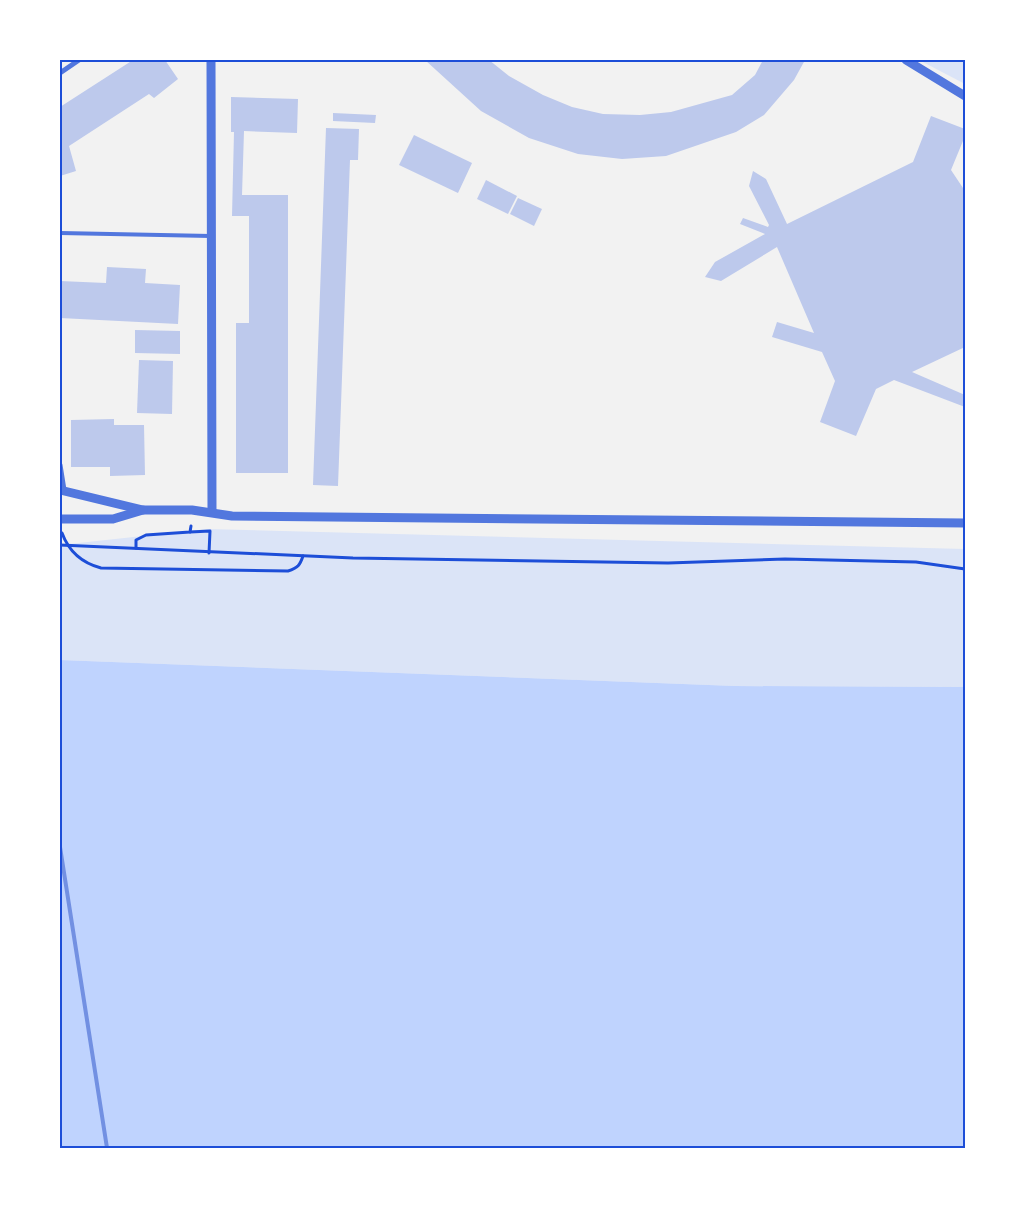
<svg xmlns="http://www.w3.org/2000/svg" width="1025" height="1208" viewBox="0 0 1025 1208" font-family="Raleway,sans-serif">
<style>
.green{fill:#dbe4f7}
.water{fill:#bfd3fe}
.building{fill:#bdc9ec}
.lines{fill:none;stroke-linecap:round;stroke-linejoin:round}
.path{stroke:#1d4ed8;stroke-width:3}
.service{stroke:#5277de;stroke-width:4}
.minor{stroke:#5277de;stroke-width:5}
.tertiary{stroke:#5277de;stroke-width:9}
.rail{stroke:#7290e2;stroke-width:4}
.neatline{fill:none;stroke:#1d4ed8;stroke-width:2}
</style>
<rect width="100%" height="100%" fill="#f2f2f2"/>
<g class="green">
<path d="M919,60H965V84Z"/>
<path d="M207,529L965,549V687L735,686L60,660V545Z"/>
</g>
<path class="water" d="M60,660L735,686L965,687V1148H60Z"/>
<g class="building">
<path d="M133,60H165L178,79L154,98L149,94L69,146L76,171L60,176V107Z"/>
<path d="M425,60H489L509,76L543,95L572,107L603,114L640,115L671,112L732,95L755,75L763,60H805L794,80L764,115L736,132L666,156L622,159L578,154L529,138L481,111Z"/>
<path d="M231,97L298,99L297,133L244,131L242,195H288V473H236V323H249V216H232L234,132H231Z"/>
<path d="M333,113L376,115L375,123L333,121Z"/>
<path d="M931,116L965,129V136L951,170L965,191V347L912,372L965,395V407L894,380L876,389L856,436L820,422L835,381L822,352L772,337L777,322L814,333L777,247L721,281L705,277L715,262L765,234L740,224L743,218L768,227L769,225L749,186L753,171L766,179L787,224L913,162Z"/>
<path d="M326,128L359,129L358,160H350L338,486L313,485Z"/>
<path d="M414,135L472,163L458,193L399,165Z"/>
<path d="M486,180L517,196L508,214L477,199Z"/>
<path d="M518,198L542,209L534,226L510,214Z"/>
<path d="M107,267L146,269L145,283L180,285L178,324L60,318V281L106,283Z"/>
<path d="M135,330L180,331V354L135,353Z"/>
<path d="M139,360L173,361L172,414L137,413Z"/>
<path d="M114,419V425H144L145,475L110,476V467H71V420Z"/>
</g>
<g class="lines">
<g class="path">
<path d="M190,532L210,531L209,553"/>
<path d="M62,533C69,552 82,563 101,568L288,571C298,568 300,565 303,556"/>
<path d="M60,545L353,558L668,563L785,559L916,562L965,569"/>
<path d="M136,548V540L146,535L190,532L191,526"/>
</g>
<path class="service" d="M60,233L211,236"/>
<g class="minor">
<path d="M60,73L79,60"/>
<path d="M60,465L64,490"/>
</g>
<g class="tertiary">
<path d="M211,60L212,512"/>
<path d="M906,60L965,96"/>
<path d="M60,490L143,510H192L232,516L965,523"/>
<path d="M60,519H113L143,510"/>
</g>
<path class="rail" d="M60,847L107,1148"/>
</g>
<rect width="1025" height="1208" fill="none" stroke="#ffffff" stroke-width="122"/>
<rect x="61" y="61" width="903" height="1086" class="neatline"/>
</svg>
